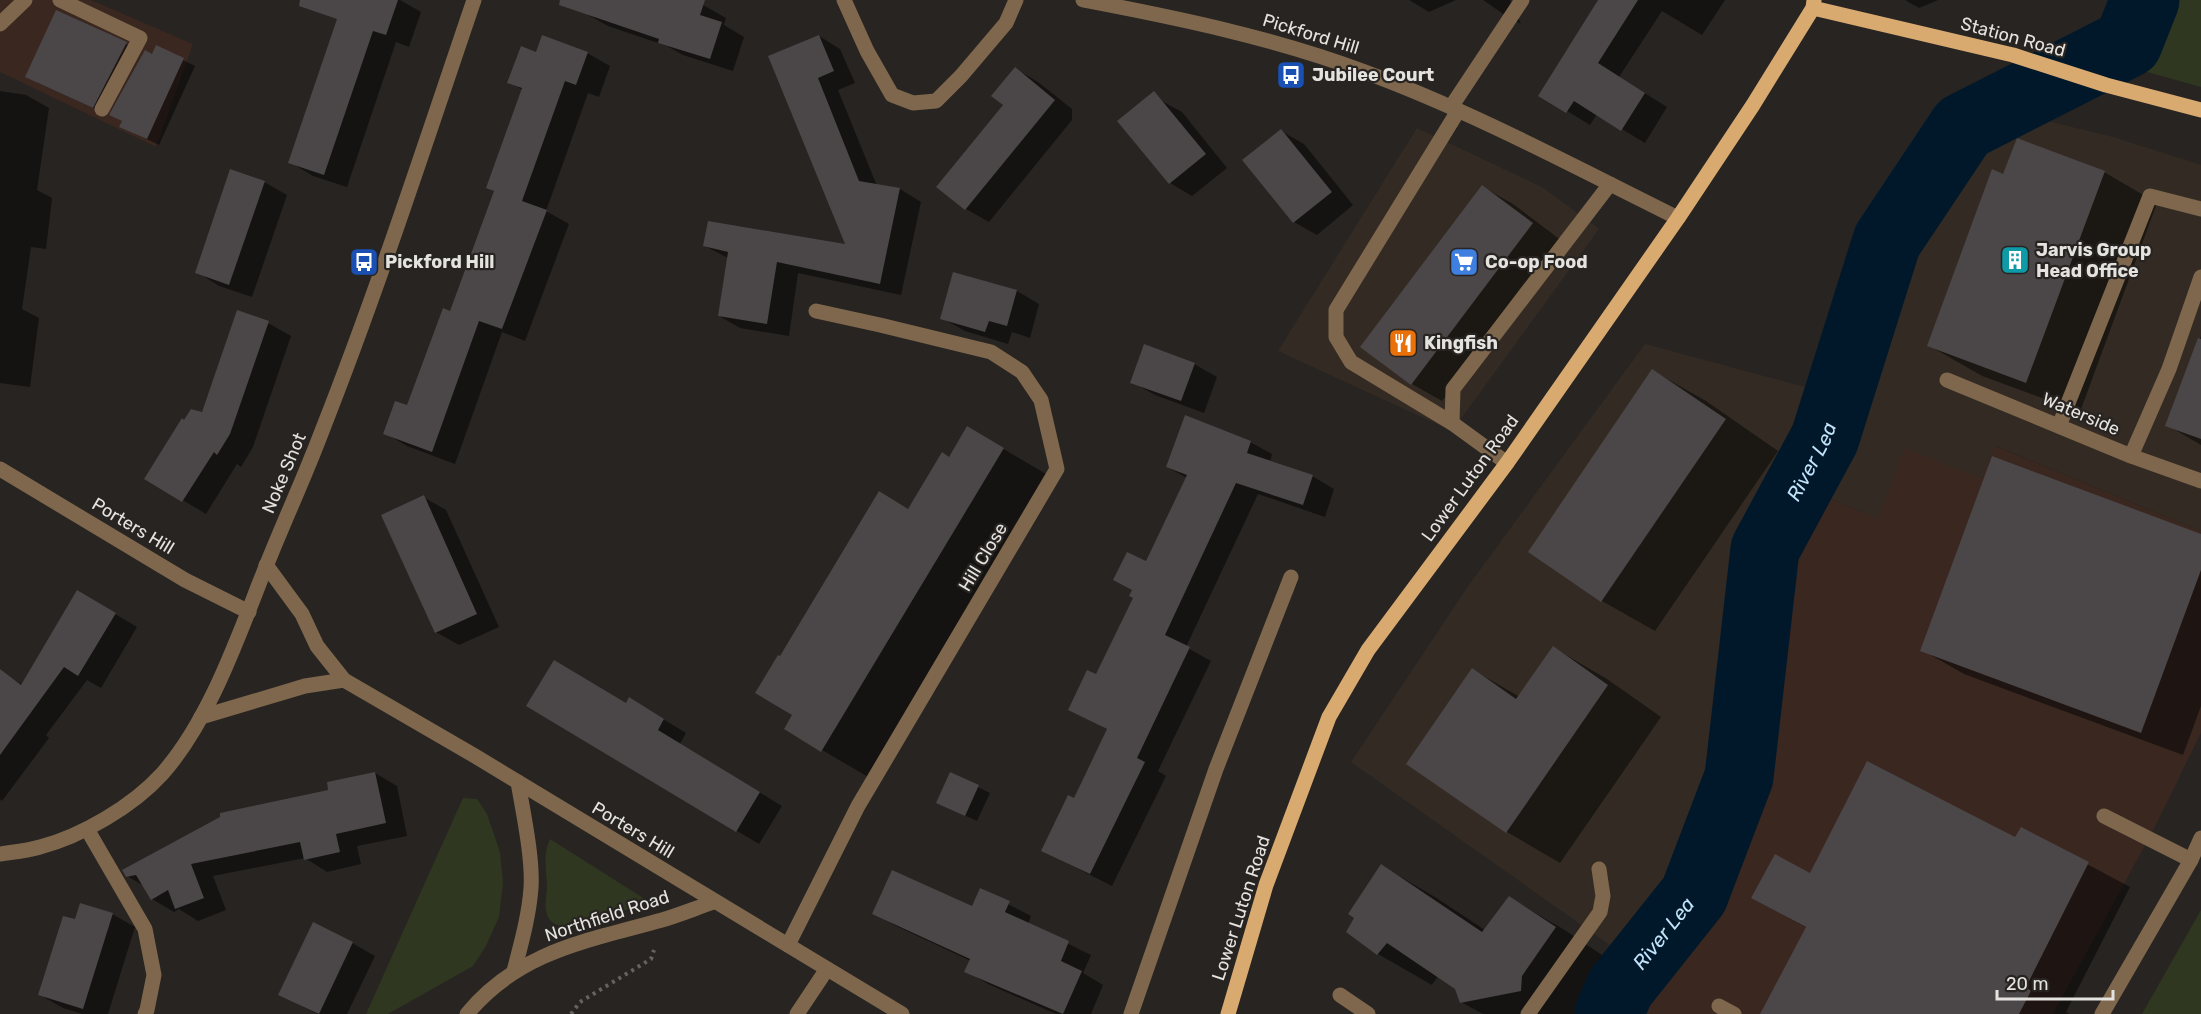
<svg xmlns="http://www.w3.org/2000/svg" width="2201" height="1014" viewBox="0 0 2201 1014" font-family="Rubik,sans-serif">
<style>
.built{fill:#332b23}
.industrial{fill:#392720}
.green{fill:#2f3720}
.shadow{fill:#0007}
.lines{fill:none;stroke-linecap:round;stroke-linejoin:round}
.river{stroke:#00182a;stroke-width:69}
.building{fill:#4b4648}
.path{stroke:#656360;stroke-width:4;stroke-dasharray:3 4.5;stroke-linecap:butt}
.minor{stroke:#7e674c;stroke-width:15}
.major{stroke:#d9aa70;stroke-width:15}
.labels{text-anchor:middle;stroke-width:4.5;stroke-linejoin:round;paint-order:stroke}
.street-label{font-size:18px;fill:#e5e3e0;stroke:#272421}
.poi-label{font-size:18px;font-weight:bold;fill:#e5e3e0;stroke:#272421;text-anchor:start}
.water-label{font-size:20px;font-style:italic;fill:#c2e3fa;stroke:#272421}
</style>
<rect width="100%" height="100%" fill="#272421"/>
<g class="built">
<path d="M2039,119L2113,137L2201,165V531L1996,446L1982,480L1878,519L1808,489L1856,388L1896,274L1944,189L1974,150L2006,128Z"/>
<path d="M1417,128L1542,187L1599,229L1452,431L1278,351Z"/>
<path d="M1645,344L1805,387L1776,476L1735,570L1723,736L1695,831L1621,953L1351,762L1466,589Z"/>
</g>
<g class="industrial">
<path d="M0,0H91L193,44L156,147L0,72Z"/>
<path d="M1995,446L2201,531V733L2155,827L2053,1014H1623L1707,907L1756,774L1771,713L1808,489L1878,519L1905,448L1982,479Z"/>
</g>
<g class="green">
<path d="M2157,0H2201V87L2129,67L2153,31Z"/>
<path d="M463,798L477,799L487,814L500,852L503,883L499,917L486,946L473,966L388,1014H366Z"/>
<path d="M550,839L648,901C634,911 616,911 599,916C589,919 578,924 568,926C562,927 555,925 551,921C542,912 547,896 547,885C546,869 543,853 550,839Z"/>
<path d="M2201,910V1014H2142Z"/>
</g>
<g class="shadow">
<path d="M345,0H400L421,12L409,47L396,42L347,187L313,176L290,162Z"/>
<path d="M589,0H689L703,5L726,18L724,25L744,37L733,71L683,55L667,46L608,26L585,13Z"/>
<path d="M1409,0H1456L1429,12Z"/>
<path d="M1483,0H1510L1521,24L1502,13Z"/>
<path d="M1598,0H1725L1702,35L1662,11L1619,77L1667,107L1645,143L1597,114L1590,125L1541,95Z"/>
<path d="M1905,0H1938L1919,8Z"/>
<path d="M2111,0H2134L2131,8Z"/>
<path d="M819,36L840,49L855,83L838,90L877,186L900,189L921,202L901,295L798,273L789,336L740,328L719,316L728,258L705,246H847L770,57Z"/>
<path d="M126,44L137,50L104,113L38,83Z"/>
<path d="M157,47L195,66L159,145L132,132Z"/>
<path d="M537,53H587L610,66L599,97L588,93L546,211L569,224L525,341L502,332L455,464L407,446L385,433L408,407L451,312L495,192L488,188L523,90L509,82Z"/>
<path d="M1016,69L1038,82L1072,109V120L989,222L966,209L1005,105Z"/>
<path d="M0,91L26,95L49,108L37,190L52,198L46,249L31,247L22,309L39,318L30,387L0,383Z"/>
<path d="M1158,99L1182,112L1227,168L1192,196L1170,183Z"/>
<path d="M1281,131L1304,144L1353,205L1317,235L1294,222Z"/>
<path d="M2104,172L2157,203L2080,412L1982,376L1928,345L2004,176Z"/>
<path d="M264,182L287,195L252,297L219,286L197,272Z"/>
<path d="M1483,187L1513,204L1562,241L1442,401L1412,384L1362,346Z"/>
<path d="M1017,291L1039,304L1030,338L1012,332L1008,344L965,331L942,318Z"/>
<path d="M268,323L291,336L253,447L241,467L237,464L206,514L146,478L185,421L203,414Z"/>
<path d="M2201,336V445L2167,425Z"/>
<path d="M1194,364L1217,377L1204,413L1155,395L1132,382Z"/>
<path d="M1653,371L1706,401L1778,451L1655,631L1602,601L1530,551Z"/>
<path d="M968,428L1051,477L870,778L786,729L794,715L781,658L909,511L950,458Z"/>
<path d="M1250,442L1272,454L1270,462L1312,476L1334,489L1325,517L1258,494L1186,647L1211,661L1158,771L1166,776L1112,886L1043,851L1074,800L1108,730L1070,709L1097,676L1135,597L1146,563L1187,478L1167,467Z"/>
<path d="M423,497L446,510L499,627L459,645L436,632Z"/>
<path d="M2201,535V706L2183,755L1964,674L1922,650Z"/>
<path d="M78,592L137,627L101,688L87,680L46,735L49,738L2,801L0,799V686L7,676L23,685Z"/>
<path d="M1554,648L1607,679L1661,717L1560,863L1507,832L1408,763L1473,670L1520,697Z"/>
<path d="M630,699L686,733L680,744L782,806L759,844L528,706L627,705Z"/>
<path d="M375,773L397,786L407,836L357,846L361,864L327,872L305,858L213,876L226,910L198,921L179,909L174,912L152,899L144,886L127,876Z"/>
<path d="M951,774L990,793L977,821L938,803Z"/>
<path d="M2021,829L2130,887L2066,1012L2069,1014H1762L1807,928L1753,898L1811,875L2016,839Z"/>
<path d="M1382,866L1435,897L1485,930L1509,898L1563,929L1608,959L1575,1007V1014H1483L1461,1002L1456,988L1438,976L1432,985L1378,954L1348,932Z"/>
<path d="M981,890L1031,916L1028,924L1091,955L1083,973L1103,985L1091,1014H1056L988,984L966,971L971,961L896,926L874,913L973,908Z"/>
<path d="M112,914L135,927L108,1014H83L63,1008L40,995Z"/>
<path d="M352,943L375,956L347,1014H317L280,994Z"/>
</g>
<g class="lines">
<path class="river" id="s1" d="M1609,1014L1620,988L1694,895L1739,777L1765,549L1825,438L1887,241L1963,127L2128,43L2145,0"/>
</g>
<g class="building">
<path d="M300,0H398L386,35L373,31L324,175L288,163L337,19L299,6Z"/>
<path d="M560,0H705L700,15L722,22L710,59L658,43L659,39L559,5Z"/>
<path d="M1598,0H1638L1598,63L1645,93L1621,131L1574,101L1566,113L1538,96Z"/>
<path d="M56,10L127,42L93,108L25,77Z"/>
<path d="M542,35L588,52L576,85L565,81L522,201L547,210L502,329L479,321L432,452L383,434L395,401L407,405L443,308L450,311L494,191L486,188L522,88L507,83L521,46L536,52Z"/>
<path d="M819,35L834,71L818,78L859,181L900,188L880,284L777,262L767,324L718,316L728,252L703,246L708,221L845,244L768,56Z"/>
<path d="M156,45L184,58L147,139L119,127L122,121L109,115L145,50L152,54Z"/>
<path d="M1015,67L1055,100L965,210L936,187L1003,105L991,96Z"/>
<path d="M1154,91L1206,154L1169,184L1117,121Z"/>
<path d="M1281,129L1332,192L1293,223L1242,160Z"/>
<path d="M2017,138L2105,171L2026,383L1927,346L1992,169L2003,174Z"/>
<path d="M230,169L265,181L229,285L195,273Z"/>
<path d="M1482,185L1533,223L1411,385L1360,347Z"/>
<path d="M953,272L1017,290L1007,326L989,321L985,332L940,319Z"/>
<path d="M237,310L269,321L230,434L217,455L214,452L182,502L144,479L182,418L184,420L191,409L202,412Z"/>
<path d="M2198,338L2201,339V439L2165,426Z"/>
<path d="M1144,344L1195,363L1181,401L1130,383Z"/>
<path d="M1652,369L1726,419L1601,602L1528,552Z"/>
<path d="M1185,415L1251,441L1247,453L1313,475L1303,505L1236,483L1165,635L1190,647L1137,758L1145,762L1090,874L1041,851L1068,795L1074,798L1107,729L1068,710L1087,670L1096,674L1133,598L1129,596L1132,590L1113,580L1127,552L1146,561L1187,475L1166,467Z"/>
<path d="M967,426L1004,448L821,752L784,729L792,715L755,693L778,655L780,656L879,491L908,509L942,452L949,457Z"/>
<path d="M1992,456L2201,534V570L2141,733L1920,651Z"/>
<path d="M424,495L477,614L435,633L381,515Z"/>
<path d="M77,590L116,613L78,676L64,667L0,755V669L21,685Z"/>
<path d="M1553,646L1608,685L1506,833L1406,764L1472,668L1516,699Z"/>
<path d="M554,660L626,703L629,697L664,719L658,730L760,792L736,832L526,706Z"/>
<path d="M1867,761L2015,837L2021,827L2089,862L2026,987L2031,991L2019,1014H1760L1806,927L1751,898L1775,854L1810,873Z"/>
<path d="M375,772L386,823L336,834L340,852L304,860L300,842L191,864L204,898L175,909L168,890L151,900L136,875L126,877L122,870L220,817V813L328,790L327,782Z"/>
<path d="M950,772L979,785L965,816L936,803Z"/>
<path d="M1381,864L1482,932L1509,896L1556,927L1522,976L1521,991L1460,1003L1455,989L1387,943L1377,955L1346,932L1354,918L1348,914Z"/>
<path d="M892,870L972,906L980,888L1010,901L1005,912L1069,941L1061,961L1082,971L1063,1014L964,972L970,959L872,914Z"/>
<path d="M80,903L113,913L83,1009L38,995L63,916L75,919Z"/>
<path d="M313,922L353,942L319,1014L278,995Z"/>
</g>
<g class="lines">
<path class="path" d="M571,1014L580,1002L651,959L654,950"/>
<g class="minor">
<path d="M60,0L140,38L102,109"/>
<path d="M844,0L867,51L892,95L913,103L936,101L961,76L1006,23L1016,0"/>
<path d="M1083,0C1178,18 1274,38 1365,72C1473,112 1575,167 1678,218"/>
<path d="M0,24L25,0"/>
<path d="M1451,107L1522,0"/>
<path d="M1458,111L1336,310V337L1351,362L1452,423L1507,463"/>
<path d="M1947,380L2131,456L2201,481"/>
<path d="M1452,423L1453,389L1610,184"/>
<path d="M2059,426L2150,196L2201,209"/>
<path d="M2131,456L2169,369L2201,277"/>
<path d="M0,469L185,580L249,612"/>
<path d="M266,565L302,614L317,646L344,680L475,756L902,1014"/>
<path d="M201,717L305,686L344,680"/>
<path d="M2104,816L2191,860"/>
<path d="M87,829L145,929L154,975L147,1010L145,1014"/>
<path d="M0,854C13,852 27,851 40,847C82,836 133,806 162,774C211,719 240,631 267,564C285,519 305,476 322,431C378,289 425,144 474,0"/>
<path d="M788,945L858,806L1057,469L1041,400L1022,372L991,352L880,325L816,311"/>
<path d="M514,971C521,944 529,916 531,888C533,858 523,812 518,782"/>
<path d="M1340,995L1368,1014"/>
<path d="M1719,1006L1734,1014"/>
<path d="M467,1014C519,951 587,941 662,920C679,915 696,908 714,902"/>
<path d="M797,1014L827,969"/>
<path d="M1131,1014L1216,769L1291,577"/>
<path d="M1528,1014L1600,912L1603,896L1599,869"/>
<path d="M2102,1014L2191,860L2201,838"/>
</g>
<g class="major">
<path d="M1813,8L2013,55L2106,85L2201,110"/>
<path d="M1228,1014L1266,885L1329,717L1368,650L1507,463L1678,218L1753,105L1813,8L1814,0"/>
</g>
</g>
<defs>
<g id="bus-square" transform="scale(1.5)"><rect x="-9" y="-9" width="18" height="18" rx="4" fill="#1a4fb4" stroke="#272421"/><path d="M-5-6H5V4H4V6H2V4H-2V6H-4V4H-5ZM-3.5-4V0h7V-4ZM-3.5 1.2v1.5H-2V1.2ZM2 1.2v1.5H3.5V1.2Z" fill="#fff"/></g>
<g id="building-square" transform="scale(1.5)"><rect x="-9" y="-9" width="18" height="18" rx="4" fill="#0f9aa8" stroke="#272421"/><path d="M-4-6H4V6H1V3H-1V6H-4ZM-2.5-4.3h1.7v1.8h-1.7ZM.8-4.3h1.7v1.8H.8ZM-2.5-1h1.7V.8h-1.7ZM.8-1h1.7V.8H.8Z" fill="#fff"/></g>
<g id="supermarket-square" transform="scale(1.5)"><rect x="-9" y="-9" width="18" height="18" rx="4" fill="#3f7fe0" stroke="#272421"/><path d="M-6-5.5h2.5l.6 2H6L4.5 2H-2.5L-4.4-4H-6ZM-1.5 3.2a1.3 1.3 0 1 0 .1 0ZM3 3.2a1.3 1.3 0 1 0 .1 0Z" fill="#fff"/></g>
<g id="restaurant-square" transform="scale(1.5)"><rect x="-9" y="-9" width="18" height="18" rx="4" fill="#e8710a" stroke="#272421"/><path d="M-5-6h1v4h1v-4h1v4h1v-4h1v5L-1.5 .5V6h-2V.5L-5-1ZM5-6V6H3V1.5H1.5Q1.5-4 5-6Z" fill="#fff"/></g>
</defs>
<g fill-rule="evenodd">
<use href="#bus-square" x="1291" y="75"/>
<use href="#building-square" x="2015" y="260"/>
<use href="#bus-square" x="364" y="262"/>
<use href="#supermarket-square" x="1464" y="262"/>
<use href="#restaurant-square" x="1403" y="343"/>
</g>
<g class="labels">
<g class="street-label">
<text transform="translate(1311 34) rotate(17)" y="6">Pickford Hill</text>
<text transform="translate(2013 37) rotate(15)" y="6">Station Road</text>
<text transform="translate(2081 414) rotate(23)" y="6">Waterside</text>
<text transform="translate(284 473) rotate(-67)" y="6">Noke Shot</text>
<text transform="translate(1470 478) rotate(-54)" y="6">Lower Luton Road</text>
<text transform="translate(133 526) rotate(31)" y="6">Porters Hill</text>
<text transform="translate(983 557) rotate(-59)" y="6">Hill Close</text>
<text transform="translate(633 830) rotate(31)" y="6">Porters Hill</text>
<text transform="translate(1241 908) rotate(-72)" y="6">Lower Luton Road</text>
<text transform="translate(607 916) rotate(-18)" y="6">Northfield Road</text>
</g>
<g class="poi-label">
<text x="1312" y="81">Jubilee Court</text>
<text x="2036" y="256">Jarvis Group<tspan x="2036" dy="21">Head Office</tspan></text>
<text x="385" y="268">Pickford Hill</text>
<text x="1485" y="268">Co-op Food</text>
<text x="1424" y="349">Kingfish</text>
</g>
<g class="water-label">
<text dy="7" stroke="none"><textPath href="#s1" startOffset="602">River Lea</textPath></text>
<text dy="7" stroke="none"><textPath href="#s1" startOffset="98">River Lea</textPath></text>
</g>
</g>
<path d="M1997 990v9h116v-9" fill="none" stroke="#e5e3e0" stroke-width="3"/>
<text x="2006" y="990" font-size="18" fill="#e5e3e0" stroke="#272421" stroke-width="4.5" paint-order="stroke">20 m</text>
</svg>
